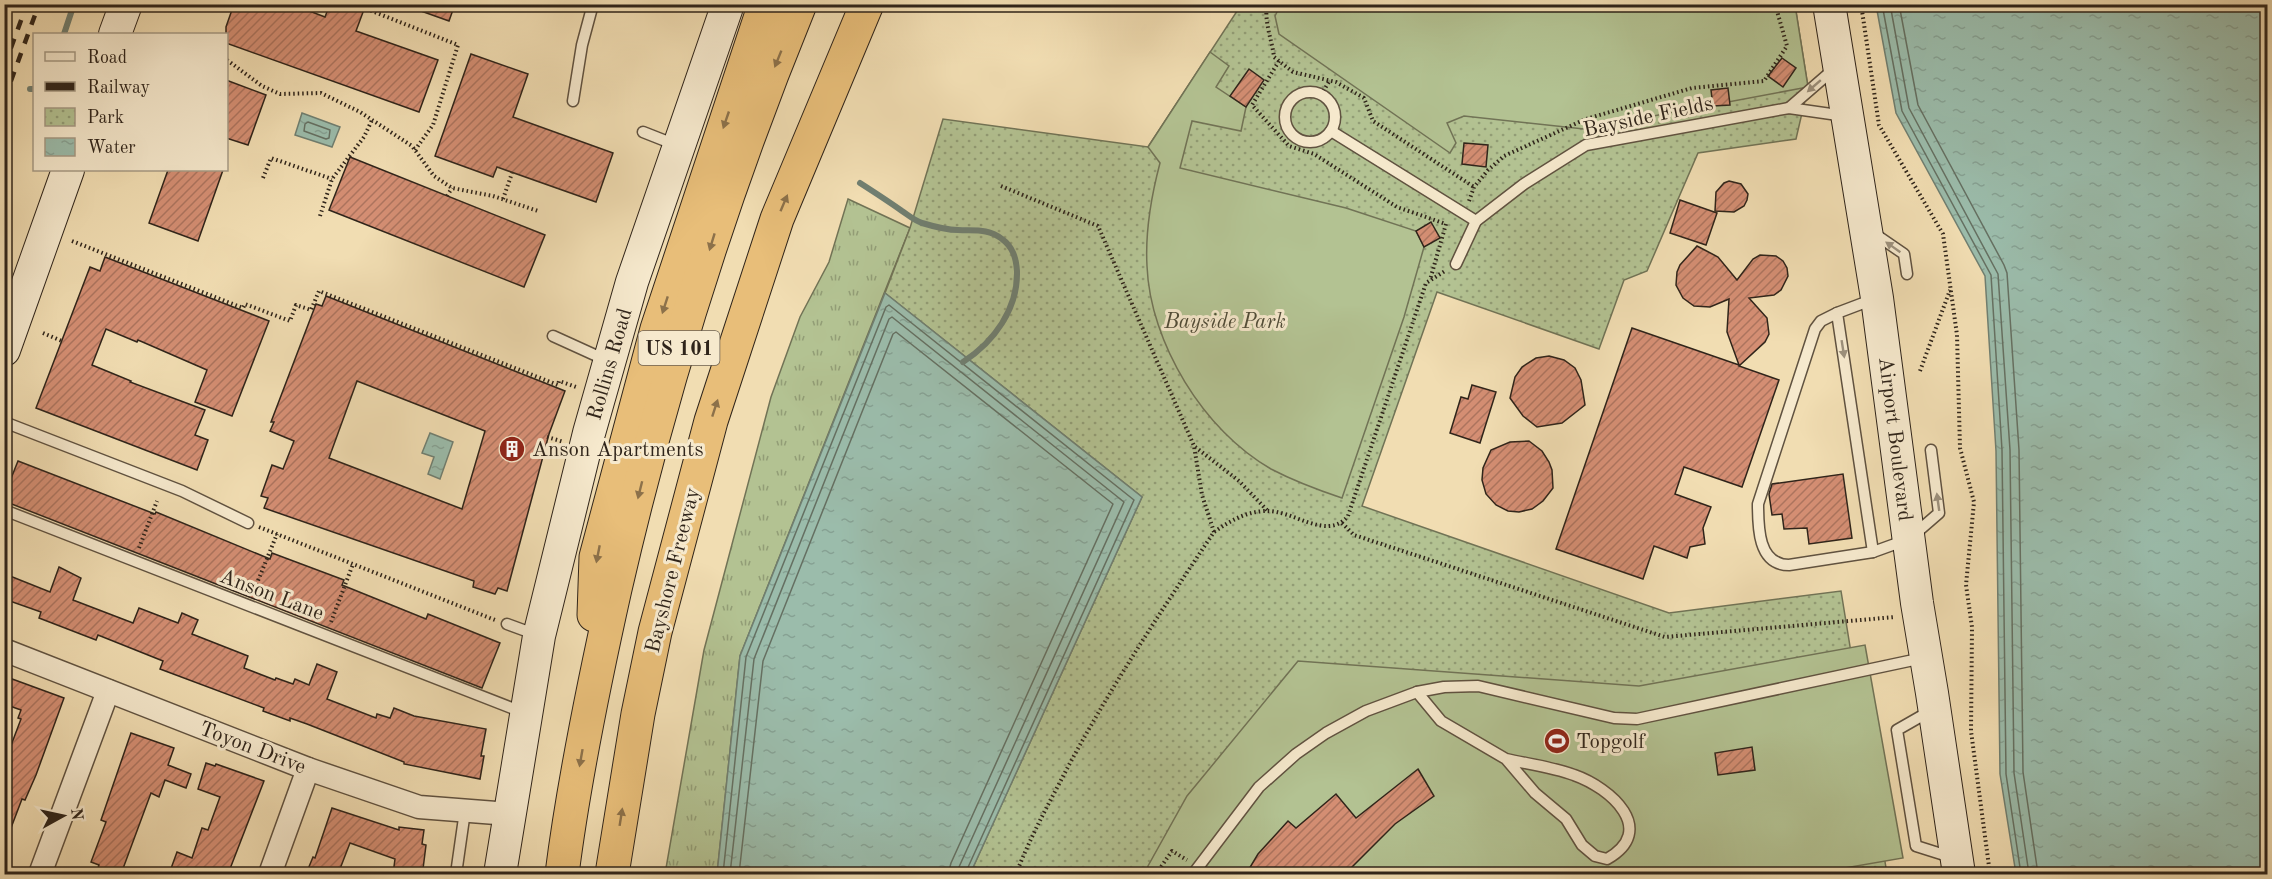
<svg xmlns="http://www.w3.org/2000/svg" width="2272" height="879" viewBox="0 0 2272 879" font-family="'Old Standard TT',serif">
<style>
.grass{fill:url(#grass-tufts);stroke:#717356;stroke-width:1.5}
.park{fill:url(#park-dots);stroke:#717356;stroke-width:1.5}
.garden{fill:#b3c292;stroke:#717356;stroke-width:1.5}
.water{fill:url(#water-ripples);stroke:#707f71;stroke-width:1.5}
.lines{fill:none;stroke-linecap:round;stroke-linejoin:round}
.shore{stroke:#657062;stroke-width:1.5}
.stream{stroke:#707f71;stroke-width:6}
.building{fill:url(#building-hatch);stroke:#2f241a;stroke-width:1.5;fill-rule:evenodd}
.lane-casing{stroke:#605240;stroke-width:13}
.street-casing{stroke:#605240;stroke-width:25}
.secondary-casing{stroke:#2f241a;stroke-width:34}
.highway-casing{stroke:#2f241a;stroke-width:35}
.path{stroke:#2f241a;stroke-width:4;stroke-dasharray:1.5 3;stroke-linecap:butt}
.lane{stroke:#f6e9cd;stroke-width:10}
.street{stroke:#f6e9cd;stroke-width:22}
.secondary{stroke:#f6e9cd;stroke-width:32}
.highway{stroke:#e8be79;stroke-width:33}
.rail{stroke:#2f241a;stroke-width:4.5;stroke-dasharray:10 10;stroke-linecap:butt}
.oneway{fill:#8c714a}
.oneway2{fill:#9c907c}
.labels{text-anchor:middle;stroke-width:6;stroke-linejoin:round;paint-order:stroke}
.shield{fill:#f6e9cd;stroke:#6b5f50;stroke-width:1.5}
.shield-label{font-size:20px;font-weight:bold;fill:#2f241a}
.street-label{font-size:21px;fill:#2f241a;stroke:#f6e9cd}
.park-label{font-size:21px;font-style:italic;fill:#504c38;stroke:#f6e9cd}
.poi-label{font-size:21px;fill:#2f241a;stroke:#f6e9cd;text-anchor:start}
</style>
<defs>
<pattern id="grass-tufts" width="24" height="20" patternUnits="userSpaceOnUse" patternTransform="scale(1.5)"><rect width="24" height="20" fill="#b3c292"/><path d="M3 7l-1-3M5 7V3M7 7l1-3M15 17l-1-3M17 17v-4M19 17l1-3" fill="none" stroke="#929d76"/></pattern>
<pattern id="park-dots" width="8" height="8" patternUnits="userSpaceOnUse" patternTransform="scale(1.5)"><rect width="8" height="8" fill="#b3c292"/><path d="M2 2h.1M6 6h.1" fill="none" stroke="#929d76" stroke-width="1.8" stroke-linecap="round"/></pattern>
<pattern id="water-ripples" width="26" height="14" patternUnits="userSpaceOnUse" patternTransform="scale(1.5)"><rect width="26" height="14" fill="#9bbcab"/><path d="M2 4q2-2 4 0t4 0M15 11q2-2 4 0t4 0" fill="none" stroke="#86a193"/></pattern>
<pattern id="building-hatch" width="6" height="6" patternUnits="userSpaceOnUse" patternTransform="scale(1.5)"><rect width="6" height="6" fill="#d48e73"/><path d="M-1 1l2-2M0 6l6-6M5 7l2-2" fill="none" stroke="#ac745e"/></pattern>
</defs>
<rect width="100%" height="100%" fill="#f1ddb2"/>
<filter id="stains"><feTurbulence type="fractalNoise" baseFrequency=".00333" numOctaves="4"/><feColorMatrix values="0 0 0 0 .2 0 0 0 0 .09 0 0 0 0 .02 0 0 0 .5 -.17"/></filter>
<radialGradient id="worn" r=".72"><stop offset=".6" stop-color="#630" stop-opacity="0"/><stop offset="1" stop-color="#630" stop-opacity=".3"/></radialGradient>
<path class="grass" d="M848,199L910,228L740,656L717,874H665L704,650L771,397L800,317L829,262Z"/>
<path class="park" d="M1241,5H1795L1808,87L1796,139L1698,153L1647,271L1624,280L1599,349L1437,292L1362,506L1669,613L1841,591L1887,874H970L1142,497L885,293L910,228L943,119L1148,147Z"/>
<g class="garden">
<path d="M1281,4L1795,5L1808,87L1584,129L1464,116L1447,123L1456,143L1450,153L1279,34L1275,16Z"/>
<path d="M1210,52L1229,66L1216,87L1246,107L1241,131L1192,121L1180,168L1346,208L1416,231L1424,247L1404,317L1342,498C1318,490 1294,481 1271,469C1204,431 1150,343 1147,266C1145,230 1151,197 1160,163L1148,147Z"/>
<path d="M1865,645L1903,858L1810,874H1146L1148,866L1187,796L1298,661L1639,686Z"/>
</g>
<g class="water">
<path d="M1876,5H2267V874H2016L2000,774L1996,451L1985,276L1896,113Z"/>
<path d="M302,113L340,127L332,147L295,135Z"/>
<path d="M885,293L1142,497L970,874H717L740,656Z"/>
<path d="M430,433L453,442L440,479L428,474L434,457L422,453Z"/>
</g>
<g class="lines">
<g class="shore">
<path d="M1882,4L1902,111L1991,275L2002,450L2006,774L2021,874"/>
<path d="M1890,4L1909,108L1998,274L2010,450L2014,773L2029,874"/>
<path d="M1899,4L1918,105L2004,265L2007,273L2019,450L2023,772L2038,874"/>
<path d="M308,122L330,130L329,138L326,139L304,131L305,124Z"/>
<path d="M723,874L746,657L886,307L889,305L1134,500L965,874"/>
<path d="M730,874L754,659L889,319L892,317L1124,502L959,867L957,874"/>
<path d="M739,874L763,661L893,334L896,332L1113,504L951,863L948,874"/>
</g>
<g class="stream">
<path d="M64,34L74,4"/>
<path d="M30,89H34"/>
<path d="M860,183C874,192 888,201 902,211C908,215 915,221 922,223C932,226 947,230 958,230C974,231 988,228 1002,239C1013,247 1016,258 1017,271C1018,309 994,342 963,362"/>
</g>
</g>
<g class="building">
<path d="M234,4H291L325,17L330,4H366L356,31L438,60L419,112L226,43V27Z"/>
<path d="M408,4H455L449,21L407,6Z"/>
<path d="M471,54L528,74L513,117L613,153L596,202L497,167L493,177L435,156Z"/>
<path d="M1782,58L1796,68L1783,87L1768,76Z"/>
<path d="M1249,69L1264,80L1246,107L1230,96Z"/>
<path d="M226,80L266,95L248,145L226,138Z"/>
<path d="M1728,88L1730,105L1713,106L1711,90Z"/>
<path d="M1464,143L1488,145L1486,167L1462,164Z"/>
<path d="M350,157L545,235L524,287L329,210Z"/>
<path d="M168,170H223L198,241L149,223Z"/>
<path d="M1729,181L1741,184L1748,194L1747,200L1744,206L1734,212L1715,211L1716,192L1724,183Z"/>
<path d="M1680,200L1717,213L1706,245L1670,233Z"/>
<path d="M1431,222L1440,238L1424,247L1416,231Z"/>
<path d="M1697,246L1718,257L1737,280L1753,259L1760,255L1776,256L1783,261L1787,268L1788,276L1781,290L1774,295L1749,298L1767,318L1769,334L1765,342L1739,366L1779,380L1742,487L1684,467L1675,494L1711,507L1703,528L1705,544L1690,547L1687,558L1654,546L1643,579L1556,549L1632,328L1739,365L1727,332L1729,299L1710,307L1694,306L1683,298L1676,285L1677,272L1680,265Z"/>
<path d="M105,257L269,321L232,416L195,402L207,370L138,340L137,342L106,329L92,365L131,381L130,382L205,410L195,435L208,440L197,470L36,408L90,267L100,271Z"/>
<path d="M326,296L565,391L549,434L507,591L498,588L495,594L473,587L474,581L264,508L268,498L261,496L272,465L283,469L294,441L270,431L274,422H271L316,304L322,306ZM357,381L485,431L462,509L329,458Z"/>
<path d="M1549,356L1564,360L1575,368L1581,380L1585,405L1562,423L1537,427L1523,416L1510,398L1515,377L1522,367L1536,358Z"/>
<path d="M1472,385L1496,392L1480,443L1450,433L1461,397L1468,399Z"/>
<path d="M1529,441L1542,451L1549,462L1552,470L1553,488L1543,501L1532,509L1519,512L1508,511L1496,505L1486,494L1482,480L1483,468L1491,450L1510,442Z"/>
<path d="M18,461L155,514L156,512L270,559L272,553L344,580L342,585L426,619L428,614L500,643L482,688L4,501V496Z"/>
<path d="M1843,474L1852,538L1809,544L1807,528L1784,529L1782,514L1772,515L1769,494L1772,484Z"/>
<path d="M59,567L81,578L73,600L133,623L139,608L178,623L182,613L198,620L192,634L248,656L244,668L275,680L276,678L293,684L295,679L309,685L317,664L337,672L327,699L376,718L377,714L390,718L394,708L414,716L486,729L481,756H484L480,779L404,764V762L307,724L290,718V721L263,711L264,708L160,669L163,661L98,635L96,640L39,618L41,612L4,599V590L10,576L50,592Z"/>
<path d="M4,676L64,698L36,775L25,800L22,799L6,841H4V764L21,719L18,718L21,710L4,704Z"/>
<path d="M131,733L174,748L168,765L191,774L186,788L165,780L159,797L151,793L121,874H96L99,865L91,862L106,822L101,820Z"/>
<path d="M1752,747L1755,770L1718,775L1715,753Z"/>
<path d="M206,763L215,766L216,764L264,781L228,874H169L177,852L192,858L202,828L208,830L220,797L198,789Z"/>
<path d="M1418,769L1434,796L1395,824L1345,874H1246L1258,854L1288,821L1296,828L1336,794L1356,818Z"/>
<path d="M332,808L399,830V827L424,830L422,844L426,845L423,869L420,868L419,874H393L395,859L350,843L338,874H306L313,857L315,858Z"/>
</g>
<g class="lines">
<g class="lane-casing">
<g id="lane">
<circle cx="1310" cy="117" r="25"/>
<path d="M573,101L582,45L593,4"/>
<path d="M1789,108L1834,69"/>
<path d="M1331,131L1476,221"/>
<path d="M643,132L676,145"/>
<path d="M1872,232L1904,254L1907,274"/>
<path d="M1456,264L1476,221L1524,184L1586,145L1789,108L1845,116"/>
<path d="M1837,313L1821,321L1815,329L1758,504C1758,527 1758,565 1789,565L1873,552L1909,539L1939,513L1931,450"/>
<path d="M553,336L608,361"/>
<path d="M4,422L182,491L248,523"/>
<path d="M4,510L522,712"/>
<path d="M1873,552L1837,313L1874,299"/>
<path d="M507,624L537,635"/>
<path d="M1417,692L1441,721L1506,759L1535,793L1566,819L1582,845L1595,856L1607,859C1658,830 1611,788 1574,775C1553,767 1528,764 1506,759"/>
<path d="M1932,710L1897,730L1916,846L1954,858"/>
<path d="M456,874L465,811"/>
<path d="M1193,874L1259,787L1296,754L1326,733L1366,711L1417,692L1444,687L1478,686L1614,718L1637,719L1923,658"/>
</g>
</g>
<g class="street-casing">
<g id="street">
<path d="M4,650L308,769L419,807L509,814"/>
<path d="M40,874L108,691"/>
<path d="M270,874L308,769"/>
</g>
</g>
<g class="secondary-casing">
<g id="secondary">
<path d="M1829,4L1877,298L1917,603L1932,693L1959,874"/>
<path d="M115,34L126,4"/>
<path d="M4,350L68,170"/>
<path d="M500,874L539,636L589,433L632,282L728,4"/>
</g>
</g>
<g class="highway-casing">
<g id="highway">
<path d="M594,615L596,557L657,329L765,4"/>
<path d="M562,874C574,779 594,683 615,589C661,389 722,194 800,4"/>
<path d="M612,874L638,714L655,632L711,421L777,219L867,4"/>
</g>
</g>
<g class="path">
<path d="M354,4L458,45L433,125L415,150"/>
<path d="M1267,4C1264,22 1272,40 1274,57L1293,72L1336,82L1364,98L1373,121L1474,187"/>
<path d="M1861,4L1879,125L1943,234L1957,335L1960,448L1974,502L1966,585L1972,627L1971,731L1990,874"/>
<path d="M227,60L262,86L280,94L321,93L360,112L412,146L434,176L452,188L493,196L538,211"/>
<path d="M1279,61L1252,105L1289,146L1314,154L1397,207L1446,224L1430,280"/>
<path d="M1321,95L1330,80"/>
<path d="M263,178L271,158L332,179"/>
<path d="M1001,186L1098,226L1194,446"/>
<path d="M447,196L452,188"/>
<path d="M503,199L512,173"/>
<path d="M1469,201L1474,187L1488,170L1504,156L1586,119L1692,88L1764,81L1787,46L1775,4"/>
<path d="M320,216L332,179L364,137L372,120"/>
<path d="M72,241L243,308L245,304L290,321L296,305L311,310L319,291L558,385L559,381L576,387"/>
<path d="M43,333L62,341"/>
<path d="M1920,371L1950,290"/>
<path d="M547,437L564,442"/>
<path d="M1342,523L1354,535L1665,637L1895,617"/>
<path d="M259,527L495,620"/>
<path d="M1214,532L1202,495L1194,446L1239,481L1267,510"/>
<path d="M139,548L157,501"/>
<path d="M253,593L277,534"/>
<path d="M331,622L353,564"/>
<path d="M1016,874C1028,843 1043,814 1059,784C1104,697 1159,614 1214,532C1230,521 1245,512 1265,511C1292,509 1327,542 1348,516L1426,283L1445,271"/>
<path d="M1156,874L1172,851L1187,860"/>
</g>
<use href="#lane" class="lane"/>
<use href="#street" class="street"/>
<use href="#secondary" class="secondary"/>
<use href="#highway" class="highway"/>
<g class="rail">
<path d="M4,67L27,4"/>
<path d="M4,100L39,4"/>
</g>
</g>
<defs><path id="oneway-solid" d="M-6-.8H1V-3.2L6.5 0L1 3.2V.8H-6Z" transform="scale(1.5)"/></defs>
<g class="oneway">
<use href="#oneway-solid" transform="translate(778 59) rotate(112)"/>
<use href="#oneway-solid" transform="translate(726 120) rotate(109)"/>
<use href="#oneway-solid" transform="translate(784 203) rotate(-67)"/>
<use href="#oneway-solid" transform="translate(712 242) rotate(107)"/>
<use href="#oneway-solid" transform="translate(665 305) rotate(108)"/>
<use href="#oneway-solid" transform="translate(715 408) rotate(-72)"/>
<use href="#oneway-solid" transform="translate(640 490) rotate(104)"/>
<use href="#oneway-solid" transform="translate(598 554) rotate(101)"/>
<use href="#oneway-solid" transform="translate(581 758) rotate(100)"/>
<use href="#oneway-solid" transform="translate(621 817) rotate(-81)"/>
</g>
<g class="oneway2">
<use href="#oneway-solid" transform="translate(1814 86) rotate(139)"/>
<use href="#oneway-solid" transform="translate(1893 247) rotate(-145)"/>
<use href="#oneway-solid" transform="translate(1843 349) rotate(81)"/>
<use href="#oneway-solid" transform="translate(1938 502) rotate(-98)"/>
</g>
<defs>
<g id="building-disc" transform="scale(1.35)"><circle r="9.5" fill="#8f2418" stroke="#f6e9cd"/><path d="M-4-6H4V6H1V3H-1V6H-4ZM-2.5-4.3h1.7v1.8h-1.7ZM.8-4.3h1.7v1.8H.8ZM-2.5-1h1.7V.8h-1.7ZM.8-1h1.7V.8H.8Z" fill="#fff"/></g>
<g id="stadium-disc" transform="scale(1.35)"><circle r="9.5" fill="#8f2418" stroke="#f6e9cd"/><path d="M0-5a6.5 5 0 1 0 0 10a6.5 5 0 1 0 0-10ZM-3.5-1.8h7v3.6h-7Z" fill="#fff"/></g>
</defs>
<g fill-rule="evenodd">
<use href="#building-disc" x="512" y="449"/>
<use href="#stadium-disc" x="1557" y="741"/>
</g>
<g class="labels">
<rect class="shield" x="638.5" y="331" width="81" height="34" rx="4.5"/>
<g class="shield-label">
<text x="679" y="355">US 101</text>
</g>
<g class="street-label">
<text transform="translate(1648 116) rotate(-12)" y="7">Bayside Fields</text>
<text transform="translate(609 364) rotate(-74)" y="7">Rollins Road</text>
<text transform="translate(1896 439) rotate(83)" y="7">Airport Boulevard</text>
<text transform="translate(672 570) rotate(-76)" y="7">Bayshore Freeway</text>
<text transform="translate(272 594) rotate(21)" y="7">Anson Lane</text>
<text transform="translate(253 747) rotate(21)" y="7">Toyon Drive</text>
</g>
<g class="park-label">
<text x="1225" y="328">Bayside Park</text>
</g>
<g class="poi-label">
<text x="532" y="456">Anson Apartments</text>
<text x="1576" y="748">Topgolf</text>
</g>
</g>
<rect width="2272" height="879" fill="none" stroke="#f1ddb2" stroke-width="24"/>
<rect x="6" y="6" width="2260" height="867" fill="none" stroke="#2f241a" stroke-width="3"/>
<rect x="12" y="12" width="2248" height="855" fill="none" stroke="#2f241a" stroke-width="1.5"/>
<rect x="33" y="33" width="195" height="138" fill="#f6e9cd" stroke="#a69a85" stroke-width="1.5"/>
<rect x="45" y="52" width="30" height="9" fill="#f6e9cd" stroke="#a69a85" stroke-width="1.5"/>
<text x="87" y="63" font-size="18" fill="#2f241a">Road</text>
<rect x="45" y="82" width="30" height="9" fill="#2f241a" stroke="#a69a85" stroke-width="1.5"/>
<text x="87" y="93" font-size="18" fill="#2f241a">Railway</text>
<rect x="45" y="108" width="30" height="18" fill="url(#park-dots)" stroke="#a69a85" stroke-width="1.5"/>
<text x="87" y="123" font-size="18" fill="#2f241a">Park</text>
<rect x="45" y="138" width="30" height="18" fill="url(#water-ripples)" stroke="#a69a85" stroke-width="1.5"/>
<text x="87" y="153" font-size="18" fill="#2f241a">Water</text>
<g transform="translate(63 816) rotate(82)" stroke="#f6e9cd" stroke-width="4.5" paint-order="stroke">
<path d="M0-4.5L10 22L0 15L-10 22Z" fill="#2f241a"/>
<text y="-9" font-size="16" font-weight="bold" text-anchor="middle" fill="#2f241a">N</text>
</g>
<rect width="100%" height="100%" filter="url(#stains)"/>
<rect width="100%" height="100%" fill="url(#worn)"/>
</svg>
